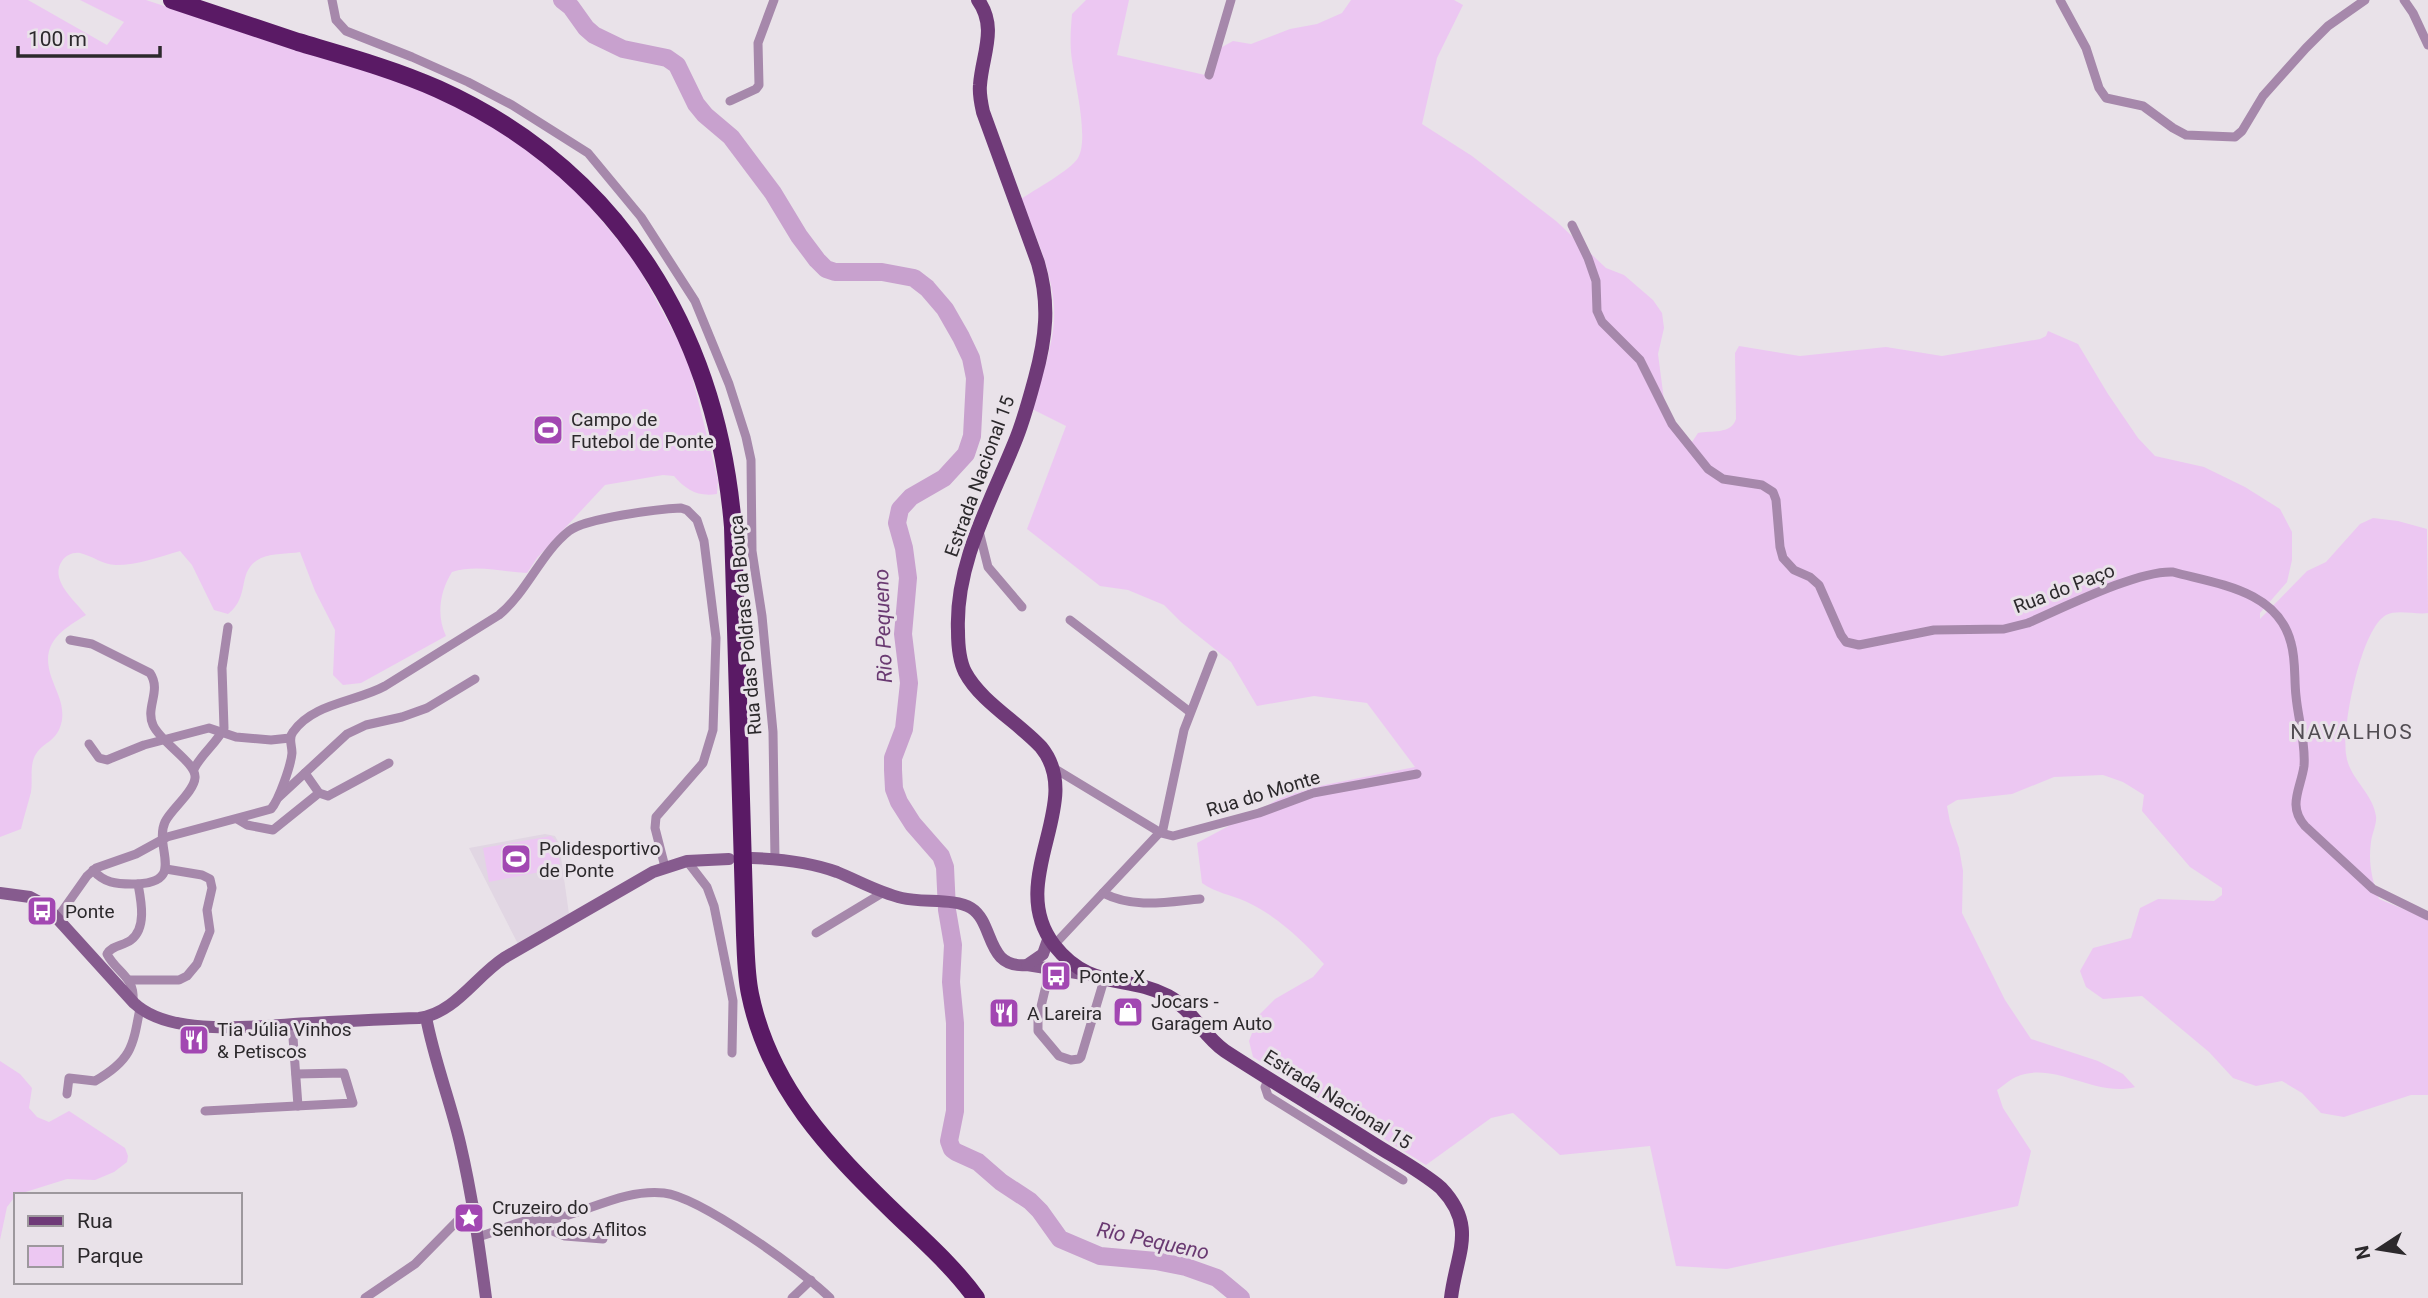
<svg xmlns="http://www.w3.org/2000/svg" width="2428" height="1298" viewBox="0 0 2428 1298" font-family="Roboto,sans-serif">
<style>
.built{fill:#e1d6e3}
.green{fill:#ecc7f2}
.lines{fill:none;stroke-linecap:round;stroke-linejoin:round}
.river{stroke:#c8a1ce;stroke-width:18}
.street{stroke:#a688ab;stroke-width:9}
.secondary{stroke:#865b8e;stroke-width:12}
.primary{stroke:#6f3a78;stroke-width:14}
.highway{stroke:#5a1a65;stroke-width:18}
.labels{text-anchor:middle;stroke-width:6;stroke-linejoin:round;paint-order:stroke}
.poi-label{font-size:19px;fill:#2c292c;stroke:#e9e2e9;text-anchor:start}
.street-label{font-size:19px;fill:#2c292c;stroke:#e9e2e9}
.water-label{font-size:21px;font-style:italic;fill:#6a3a72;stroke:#e9e2e9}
.neighbourhood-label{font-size:21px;letter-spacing:2px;fill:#524d53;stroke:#e9e2e9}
</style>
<rect width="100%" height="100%" fill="#e9e2e9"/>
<path class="built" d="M545,834L555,836L559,843L569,914L518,944L469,848Z"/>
<g class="green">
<path d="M0,0H28L107,45L124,22L80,0H146L307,53L397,79L457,104L514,139L573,186L635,261L679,342L691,372L718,480L717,494C698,497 686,490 674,476L663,475L605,485L537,558L527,573C502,572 477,564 452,572C440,591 436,615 446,636L361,683L343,685L333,675L335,630L315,591L300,552C288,554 272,553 261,558C235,571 252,595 228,614L214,610L192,565L180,551C159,557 138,565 116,565C103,565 93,556 80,553C73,552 66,555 62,561C49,580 75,601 86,615C60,631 39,644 52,679C57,693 64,704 62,720C58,742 44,741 36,754C29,765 33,780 31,792C28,804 24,816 21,829L0,837Z"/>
<path d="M1086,0H1129L1117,55L1205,75L1213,52L1233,41L1251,44L1290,29L1317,24L1342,13L1351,0H1454L1463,5L1437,58L1422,124L1472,156L1556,221L1606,268L1624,275L1653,300L1662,313L1664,328L1658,354L1664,400L1674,422L1692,442L1698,433C1711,430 1731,435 1736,419L1735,353L1739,346L1800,356L1886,347L1942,356L2040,339L2046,336L2048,331L2078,344L2108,394L2138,438L2155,456L2204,467L2245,487L2280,509L2292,532V560L2287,582L2260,613V619L2307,571L2326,562L2360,524L2373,518L2398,521L2427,529L2428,613C2416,615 2397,609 2386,615C2361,629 2342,726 2346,754C2349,779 2372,791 2376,816C2377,824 2372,833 2371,842C2368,863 2372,879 2379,899L2423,917H2428V1095H2411L2344,1117L2321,1113L2302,1093L2282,1081L2256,1086L2233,1078L2209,1052L2142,996L2103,999L2086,987L2080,971L2093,948L2131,938L2140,908L2158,899L2214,901L2222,895V888L2190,867L2142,811L2144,795L2123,782L2103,775L2054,777L2012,794L1957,800L1947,806L1950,822L1959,848L1963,871L1962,913L2005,1000L2031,1039L2098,1061L2123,1074L2135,1087C2095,1098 2054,1060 2016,1077C2009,1080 2003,1086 1997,1090L2003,1108L2031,1151L2018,1206L1727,1269L1676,1266L1650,1146L1560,1155L1513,1113L1491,1118L1426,1165L1253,1057L1249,1041L1259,1015L1275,999L1313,977L1324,964C1302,940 1277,916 1247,902C1232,895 1216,893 1202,883L1197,843L1294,791L1415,767L1367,703L1314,696L1257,706L1231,662L1181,622L1164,605L1128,590L1100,586L1027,529L1066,426L1032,409C1041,377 1056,341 1054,308C1052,270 1035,234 1021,199C1034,190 1071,170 1078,158C1090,138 1073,76 1071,52C1070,39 1071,26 1072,14Z"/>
<path d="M551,836L556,841L560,864L550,866V870L489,882L483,848Z"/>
<path d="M0,1061L20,1074L32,1088L29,1108L37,1117L49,1122L69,1111L125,1148L128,1156L127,1162L114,1172L95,1180L67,1179L16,1195L7,1207L0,1240Z"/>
</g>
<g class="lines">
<path class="river" d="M562,0L571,7L586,28L594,35L623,49L667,58L677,65L696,104L705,115L731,137L773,193L799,236L817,260L826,269L835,272H882L914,278L927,288L945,309L961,337L971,358L975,378L972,436L966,454L944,478L911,497L900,509L897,523L904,548L908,578L903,634L909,683L904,729L893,758V770L894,789L899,802L913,824L941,856L945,867L947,910L953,945L951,982L955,1023V1111L949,1141L952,1149L956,1152L978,1162L1001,1182L1030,1201L1040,1211L1060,1239L1100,1256L1156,1261L1186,1267L1217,1278L1241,1298"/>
<g class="street">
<path d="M332,0L336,20L346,31L412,57L468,82L512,105L588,153L641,217L695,301L729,384L746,437L751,460L752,551L762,616L773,732L775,859"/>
<path d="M2060,0L2086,48L2099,88L2106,98L2143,106L2173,128L2186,135L2235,137L2242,131L2263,96L2306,48L2328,26L2365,0"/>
<path d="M2404,0L2413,13L2428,45"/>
<path d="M1209,75L1231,0"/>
<path d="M730,101L756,89L759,85L758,43L774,0"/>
<path d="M1572,225L1588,258L1596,281L1597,311L1602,322L1640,360L1672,424L1708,469L1723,479L1762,485L1773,492L1776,500L1780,547L1783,558L1794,570L1810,577L1819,585L1841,635L1846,642L1859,645L1934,630L2004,629L2028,623C2063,608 2138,570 2173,572C2217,584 2278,590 2291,643C2296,660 2294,679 2296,696C2298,719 2306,743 2304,766C2301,788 2287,806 2305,826L2373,889L2428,916"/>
<path d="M979,531L988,567L1022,607"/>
<path d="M1070,620L1190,712"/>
<path d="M70,640L92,644L150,673C162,691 145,707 153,725C161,743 197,763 195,778C194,792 171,809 165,822C153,848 189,884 132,884C116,884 104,883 93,870"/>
<path d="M89,744L99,758L107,760L144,745L209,728L236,737L271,740L290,738"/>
<path d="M1052,767L1161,833L1173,836L1259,813L1313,793L1417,774"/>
<path d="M194,769C202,753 217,743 224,728L222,668L228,627"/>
<path d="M305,773L319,793L328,796L389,763"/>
<path d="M279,797L347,734L366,725L402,717L427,708L475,679"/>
<path d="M237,819L247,825L273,830L319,793"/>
<path d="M687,861L707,887L714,906L733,1001L732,1053"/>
<path d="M1103,893C1134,909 1167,902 1200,899"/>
<path d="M58,917L87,876L96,868L136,854L167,837L271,809C279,800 291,765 292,753C292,745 288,738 293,732C313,703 356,702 385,686L499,615C527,592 541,553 569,531C585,518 659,509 681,508L687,510L697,520L704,541L716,638L713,730L703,763L656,817L655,828L665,867"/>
<path d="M816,933L884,892"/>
<path d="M1054,945L1163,829L1184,730L1213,655"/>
<path d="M1050,969L1038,1019V1031L1059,1056L1071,1060L1079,1059L1081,1057L1104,980"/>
<path d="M129,980H179L187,976L197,964L210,931L207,910L212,888L210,879L202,875L166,869"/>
<path d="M133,1000C135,977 116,972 107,954C112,945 123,946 131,940C147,928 141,900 138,884"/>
<path d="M292,1024L298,1106"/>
<path d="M1269,1078L1265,1087L1268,1096L1403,1180"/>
<path d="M67,1094L69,1078L95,1081C132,1060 133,1046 140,1008"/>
<path d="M205,1111L353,1103L344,1073L296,1074"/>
<path d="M528,1221L565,1236L603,1239"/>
<path d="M478,1237C495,1232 512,1224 529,1220C538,1218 547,1221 555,1219C591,1210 626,1189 664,1193C700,1197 803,1271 830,1298"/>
<path d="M365,1298L415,1264L474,1204"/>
<path d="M792,1298L811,1280"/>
</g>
<g class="secondary">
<path d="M752,858C781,859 810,862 837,872C859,881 880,893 902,898C922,903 955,898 971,908C995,923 985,969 1027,965L1089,975"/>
<path d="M0,893L30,897L45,905L134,1003C172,1039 263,1025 312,1023C347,1021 383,1019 419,1018C455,1013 475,977 504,958L653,872L687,861L729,859"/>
<path d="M1027,965L1043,954L1049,937"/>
<path d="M426,1017C434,1060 450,1100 460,1143C472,1194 479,1245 486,1298"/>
</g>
<path class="primary" d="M978,0C998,28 982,55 980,85C979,94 981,103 983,112L1038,263C1050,304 1046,338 1035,378C1029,400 1023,423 1014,444C990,503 955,565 958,631C958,644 959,660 965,672C980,701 1019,723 1041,747C1087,803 1004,880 1054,945C1090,991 1126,974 1168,996C1192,1009 1203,1036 1225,1051C1274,1083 1325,1113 1374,1144C1396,1158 1421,1171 1441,1188C1478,1227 1456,1254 1451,1298"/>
<path class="highway" d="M172,0C214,14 256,28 298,42C345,56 393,69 438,89C620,171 717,333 733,527L745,935C746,955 746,975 750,994C769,1087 829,1149 895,1213C923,1240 953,1266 976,1298"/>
</g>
<defs>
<g id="stadium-square" transform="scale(1.575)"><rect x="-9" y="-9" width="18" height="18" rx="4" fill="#a247b2" stroke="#e9e2e9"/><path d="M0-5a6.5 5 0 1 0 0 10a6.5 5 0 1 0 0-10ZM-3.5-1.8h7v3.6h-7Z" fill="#fff"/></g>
<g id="bus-square" transform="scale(1.575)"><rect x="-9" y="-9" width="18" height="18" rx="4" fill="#a247b2" stroke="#e9e2e9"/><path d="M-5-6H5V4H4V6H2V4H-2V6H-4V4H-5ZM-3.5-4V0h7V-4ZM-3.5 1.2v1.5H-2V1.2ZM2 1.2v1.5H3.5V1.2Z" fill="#fff"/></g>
<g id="shop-square" transform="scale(1.575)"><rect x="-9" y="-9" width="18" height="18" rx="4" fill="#a247b2" stroke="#e9e2e9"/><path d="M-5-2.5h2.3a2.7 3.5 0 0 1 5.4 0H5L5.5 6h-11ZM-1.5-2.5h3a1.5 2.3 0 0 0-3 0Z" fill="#fff"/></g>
<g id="restaurant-square" transform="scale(1.575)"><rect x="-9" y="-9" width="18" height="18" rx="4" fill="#a247b2" stroke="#e9e2e9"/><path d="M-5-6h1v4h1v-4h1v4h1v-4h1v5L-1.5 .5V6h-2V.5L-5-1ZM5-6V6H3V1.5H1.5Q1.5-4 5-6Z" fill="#fff"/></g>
<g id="sight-square" transform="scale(1.575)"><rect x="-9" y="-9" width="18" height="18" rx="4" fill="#a247b2" stroke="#e9e2e9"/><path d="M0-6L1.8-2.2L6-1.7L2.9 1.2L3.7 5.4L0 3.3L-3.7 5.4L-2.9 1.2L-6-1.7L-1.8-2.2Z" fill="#fff"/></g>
</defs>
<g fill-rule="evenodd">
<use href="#stadium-square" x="548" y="430"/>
<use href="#stadium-square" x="516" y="859"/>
<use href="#bus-square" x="42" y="911"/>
<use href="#bus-square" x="1056" y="976"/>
<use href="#shop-square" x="1128" y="1012"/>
<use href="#restaurant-square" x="1004" y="1013"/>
<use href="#restaurant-square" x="194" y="1040"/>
<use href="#sight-square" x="469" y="1218"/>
</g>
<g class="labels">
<g class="poi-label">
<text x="571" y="426">Campo de<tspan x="571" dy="22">Futebol de Ponte</tspan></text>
<text x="539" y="855">Polidesportivo<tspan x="539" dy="22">de Ponte</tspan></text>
<text x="65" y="918">Ponte</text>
<text x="1079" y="983">Ponte X</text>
<text x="1151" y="1008">Jocars -<tspan x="1151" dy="22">Garagem Auto</tspan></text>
<text x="1027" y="1020">A Lareira</text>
<text x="217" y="1036">Tia Júlia Vinhos<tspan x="217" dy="22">&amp; Petiscos</tspan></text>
<text x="492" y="1214">Cruzeiro do<tspan x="492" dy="22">Senhor dos Aflitos</tspan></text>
</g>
<g class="street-label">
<text transform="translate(979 476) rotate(-70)" y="7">Estrada Nacional 15</text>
<text transform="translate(2064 588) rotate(-21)" y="7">Rua do Paço</text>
<text transform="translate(745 625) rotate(-95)" y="7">Rua das Poldras da Bouça</text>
<text transform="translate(1263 793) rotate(-17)" y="7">Rua do Monte</text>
<text transform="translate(1338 1099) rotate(32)" y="7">Estrada Nacional 15</text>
</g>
<g class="water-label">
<text transform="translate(883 626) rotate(-92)" y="7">Rio Pequeno</text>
<text transform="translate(1153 1241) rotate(12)" y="7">Rio Pequeno</text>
</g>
<g class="neighbourhood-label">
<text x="2352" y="739">NAVALHOS</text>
</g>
</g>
<rect x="14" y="1193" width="228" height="91" fill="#e9e2e9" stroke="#9d989d" stroke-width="2"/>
<rect x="28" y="1216" width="35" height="10" fill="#6f3a78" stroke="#9d989d" stroke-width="2"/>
<text x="77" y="1228" font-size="21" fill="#2c292c">Rua</text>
<rect x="28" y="1246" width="35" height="21" fill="#ecc7f2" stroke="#9d989d" stroke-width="2"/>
<text x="77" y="1263" font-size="21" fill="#2c292c">Parque</text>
<g transform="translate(2379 1249) rotate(258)" stroke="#e9e2e9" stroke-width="5" paint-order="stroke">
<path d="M0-5L12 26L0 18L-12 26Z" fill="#2c292c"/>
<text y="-10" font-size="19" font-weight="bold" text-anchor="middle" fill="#2c292c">N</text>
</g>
<path d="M18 46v10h142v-10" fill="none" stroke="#2c292c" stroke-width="3.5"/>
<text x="28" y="46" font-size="21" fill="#2c292c" stroke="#e9e2e9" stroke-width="5" paint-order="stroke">100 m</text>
</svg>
